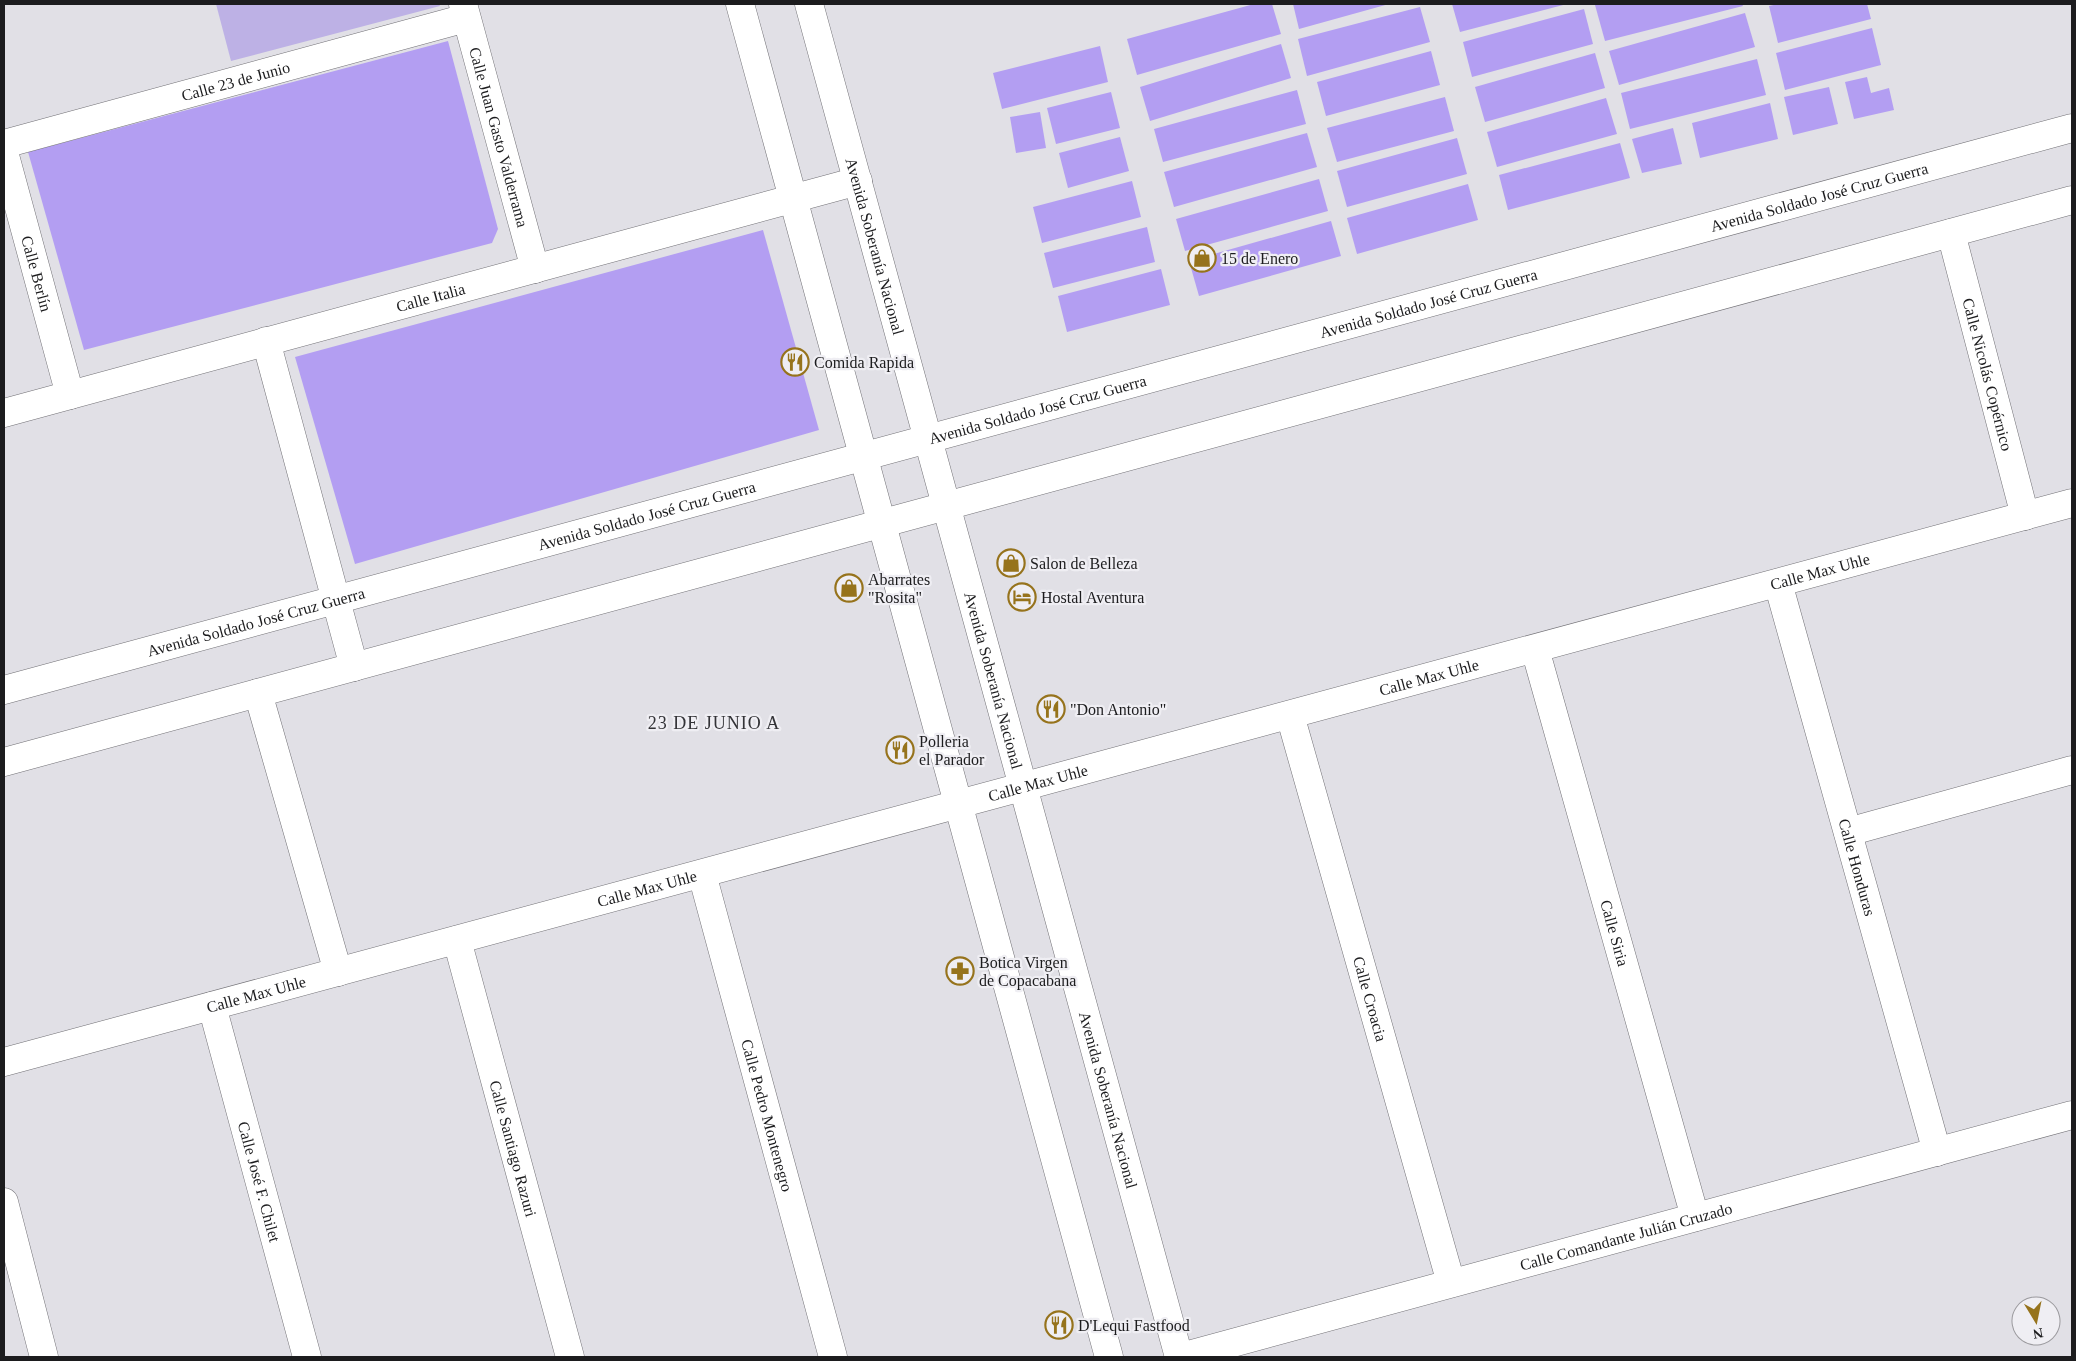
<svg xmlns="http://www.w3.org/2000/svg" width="2076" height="1361" viewBox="0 0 2076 1361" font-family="'Times New Roman',serif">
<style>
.green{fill:#bdb1e5}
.building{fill:#b39ef2}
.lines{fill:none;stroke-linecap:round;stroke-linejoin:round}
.minor-casing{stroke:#727176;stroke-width:29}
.minor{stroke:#fff;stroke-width:28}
.labels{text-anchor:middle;stroke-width:4.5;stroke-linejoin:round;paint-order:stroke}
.street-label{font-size:16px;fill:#1c1c1e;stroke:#efeef3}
.poi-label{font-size:16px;fill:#1c1c1e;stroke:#efeef3;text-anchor:start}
.neighbourhood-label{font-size:18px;letter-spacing:1px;fill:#333337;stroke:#efeef3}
</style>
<rect width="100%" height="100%" fill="#e1e0e6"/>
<path class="green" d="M216,4H439L440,6L231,61Z"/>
<g class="building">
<path d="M1254,4H1272L1281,34L1137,75L1127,39Z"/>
<path d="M1293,4H1389L1299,29Z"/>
<path d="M1452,4H1567L1460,32Z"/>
<path d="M1599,4H1742L1743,6L1605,41L1595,5Z"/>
<path d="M1778,4H1867L1871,19L1778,43L1769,6Z"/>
<path d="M1420,7L1430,42L1307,76L1298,39Z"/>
<path d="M1584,9L1593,44L1472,77L1463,42Z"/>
<path d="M1745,13L1755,47L1619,85L1609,51Z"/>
<path d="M1872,28L1881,65L1785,90L1776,53Z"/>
<path d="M448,41L498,229L492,243L84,350L28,152Z"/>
<path d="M1281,44L1291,78L1150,121L1140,87Z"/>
<path d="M1100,46L1108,82L1002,109L993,73Z"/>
<path d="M1431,51L1440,85L1326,116L1317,82Z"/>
<path d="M1595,53L1605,88L1485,122L1475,87Z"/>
<path d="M1757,59L1766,95L1630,129L1621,93Z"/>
<path d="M1867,77L1871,93L1889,88L1894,110L1854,119L1845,82Z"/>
<path d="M1829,87L1838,124L1793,135L1784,97Z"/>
<path d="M1297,90L1306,124L1163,162L1154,129Z"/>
<path d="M1111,92L1120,128L1056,144L1047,108Z"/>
<path d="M1445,97L1454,131L1337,162L1327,128Z"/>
<path d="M1606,98L1617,134L1497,167L1487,132Z"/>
<path d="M1770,103L1778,139L1700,158L1692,123Z"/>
<path d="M1040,112L1046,148L1016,153L1010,117Z"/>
<path d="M1673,128L1682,164L1642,173L1632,139Z"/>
<path d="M1307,133L1317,167L1174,207L1164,172Z"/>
<path d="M1120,137L1129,171L1068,188L1059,153Z"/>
<path d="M1457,138L1467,174L1347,207L1337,171Z"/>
<path d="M1620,143L1630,178L1508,210L1499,175Z"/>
<path d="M1319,179L1328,211L1185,251L1176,219Z"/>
<path d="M1132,181L1141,217L1042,243L1033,207Z"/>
<path d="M1468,184L1478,220L1357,254L1347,218Z"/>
<path d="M1331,221L1341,256L1199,296L1189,261Z"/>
<path d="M1147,227L1155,262L1053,288L1044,253Z"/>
<path d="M763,230L819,430L355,564L295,357Z"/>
<path d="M1161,269L1170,305L1067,332L1058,296Z"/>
</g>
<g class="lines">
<g class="minor-casing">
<g id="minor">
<path id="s1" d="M463,4L535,269"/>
<path d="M740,4L1109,1357"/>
<path id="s2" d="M809,4L1179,1357"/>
<path id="s3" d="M4,144L466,18"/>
<path id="s4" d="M4,152L70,395"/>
<path id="s5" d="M1951,233L2025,516"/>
<path d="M266,341L354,667"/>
<path id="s6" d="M4,413L858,181"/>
<path id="s7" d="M1778,583L1937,1152"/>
<path id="s8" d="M1535,649L1695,1217"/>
<path id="s9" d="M4,690L2072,128"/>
<path d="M258,693L338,972"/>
<path id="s10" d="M1290,715L1451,1283"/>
<path d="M4,762L2072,200"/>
<path d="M1848,832L2072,770"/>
<path id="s11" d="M702,874L833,1357"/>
<path id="s12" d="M457,940L570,1357"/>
<path id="s13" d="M212,1006L307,1357"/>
<path id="s14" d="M4,1062L2072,503"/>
<path d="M4,1202L44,1357"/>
<path id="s15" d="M1181,1357L2072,1115"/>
</g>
</g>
<use href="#minor" class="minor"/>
</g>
<defs>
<g id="shop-ring" transform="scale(1.4375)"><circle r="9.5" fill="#efeef3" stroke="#96731c" stroke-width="1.5"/><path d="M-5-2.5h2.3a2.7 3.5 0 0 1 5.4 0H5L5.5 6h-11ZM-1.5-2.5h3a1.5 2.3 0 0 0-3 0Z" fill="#96731c"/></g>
<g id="restaurant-ring" transform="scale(1.4375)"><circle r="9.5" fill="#efeef3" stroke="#96731c" stroke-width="1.5"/><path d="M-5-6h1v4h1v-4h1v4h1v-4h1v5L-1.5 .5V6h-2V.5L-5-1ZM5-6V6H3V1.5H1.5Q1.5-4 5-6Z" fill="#96731c"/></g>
<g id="hotel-ring" transform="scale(1.4375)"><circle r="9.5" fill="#efeef3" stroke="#96731c" stroke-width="1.5"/><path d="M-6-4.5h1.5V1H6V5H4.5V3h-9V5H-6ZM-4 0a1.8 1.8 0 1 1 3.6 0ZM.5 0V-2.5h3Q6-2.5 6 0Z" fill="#96731c"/></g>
<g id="pharmacy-ring" transform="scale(1.4375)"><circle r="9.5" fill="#efeef3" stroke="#96731c" stroke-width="1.5"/><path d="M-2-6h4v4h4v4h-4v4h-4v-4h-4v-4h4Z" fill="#96731c"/></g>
</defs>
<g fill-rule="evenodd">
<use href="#shop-ring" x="1202" y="258"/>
<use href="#restaurant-ring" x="795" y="362"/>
<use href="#shop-ring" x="1011" y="563"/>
<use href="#shop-ring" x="849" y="588"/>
<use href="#hotel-ring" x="1022" y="597"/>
<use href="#restaurant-ring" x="1051" y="709"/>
<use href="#restaurant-ring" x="900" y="750"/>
<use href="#pharmacy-ring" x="960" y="971"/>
<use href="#restaurant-ring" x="1059" y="1325"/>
</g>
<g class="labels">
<g class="street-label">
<text dy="6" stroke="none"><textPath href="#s3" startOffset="240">Calle 23 de Junio</textPath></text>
<text dy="6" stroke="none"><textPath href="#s1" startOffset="138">Calle Juan Gasto Valderrama</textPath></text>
<text dy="6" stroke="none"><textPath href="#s9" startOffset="1881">Avenida Soldado José Cruz Guerra</textPath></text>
<text dy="6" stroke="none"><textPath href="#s2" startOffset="251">Avenida Soberanía Nacional</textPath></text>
<text dy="6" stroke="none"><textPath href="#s4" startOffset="126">Calle Berlín</textPath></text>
<text dy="6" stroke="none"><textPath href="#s6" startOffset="442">Calle Italia</textPath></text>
<text dy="6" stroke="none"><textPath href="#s9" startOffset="1476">Avenida Soldado José Cruz Guerra</textPath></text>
<text dy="6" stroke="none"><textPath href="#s5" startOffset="146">Calle Nicolás Copérnico</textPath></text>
<text dy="6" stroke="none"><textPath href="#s9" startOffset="1071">Avenida Soldado José Cruz Guerra</textPath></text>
<text dy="6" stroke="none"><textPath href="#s9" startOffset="666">Avenida Soldado José Cruz Guerra</textPath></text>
<text dy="6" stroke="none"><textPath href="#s14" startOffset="1881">Calle Max Uhle</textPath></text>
<text dy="6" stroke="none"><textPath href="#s9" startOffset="261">Avenida Soldado José Cruz Guerra</textPath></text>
<text dy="6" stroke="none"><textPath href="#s14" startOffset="1476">Calle Max Uhle</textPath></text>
<text dy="6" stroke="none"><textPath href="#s2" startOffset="701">Avenida Soberanía Nacional</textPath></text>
<text dy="6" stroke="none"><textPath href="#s14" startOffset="1071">Calle Max Uhle</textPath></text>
<text dy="6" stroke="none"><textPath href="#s7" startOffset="295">Calle Honduras</textPath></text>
<text dy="6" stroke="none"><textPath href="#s14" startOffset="666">Calle Max Uhle</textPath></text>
<text dy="6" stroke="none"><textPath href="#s8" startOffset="295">Calle Siria</textPath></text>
<text dy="6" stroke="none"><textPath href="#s14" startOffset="261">Calle Max Uhle</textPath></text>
<text dy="6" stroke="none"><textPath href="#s10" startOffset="295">Calle Croacia</textPath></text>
<text dy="6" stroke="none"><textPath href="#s2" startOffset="1136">Avenida Soberanía Nacional</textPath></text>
<text dy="6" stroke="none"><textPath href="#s11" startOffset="250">Calle Pedro Montenegro</textPath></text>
<text dy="6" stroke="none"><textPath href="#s12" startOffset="216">Calle Santiago Razuri</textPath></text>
<text dy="6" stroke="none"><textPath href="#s13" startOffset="182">Calle José F. Chilet</textPath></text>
<text dy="6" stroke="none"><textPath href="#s15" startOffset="461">Calle Comandante Julián Cruzado</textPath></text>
</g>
<g class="poi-label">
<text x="1221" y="264">15 de Enero</text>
<text x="814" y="368">Comida Rapida</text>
<text x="1030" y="569">Salon de Belleza</text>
<text x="868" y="585">Abarrates<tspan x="868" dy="18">"Rosita"</tspan></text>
<text x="1041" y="603">Hostal Aventura</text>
<text x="1070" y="715">"Don Antonio"</text>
<text x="919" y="747">Polleria<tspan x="919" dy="18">el Parador</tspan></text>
<text x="979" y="968">Botica Virgen<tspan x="979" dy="18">de Copacabana</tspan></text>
<text x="1078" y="1331">D'Lequi Fastfood</text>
</g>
<g class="neighbourhood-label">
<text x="714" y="729">23 DE JUNIO A</text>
</g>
</g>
<rect width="2076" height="1361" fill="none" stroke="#1c1c1e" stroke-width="10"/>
<g transform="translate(2036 1321) rotate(170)"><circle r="24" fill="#efeef3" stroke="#9b9a9e"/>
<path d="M0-4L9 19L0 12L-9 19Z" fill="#96731c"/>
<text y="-8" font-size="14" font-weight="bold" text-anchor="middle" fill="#1c1c1e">N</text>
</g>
</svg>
